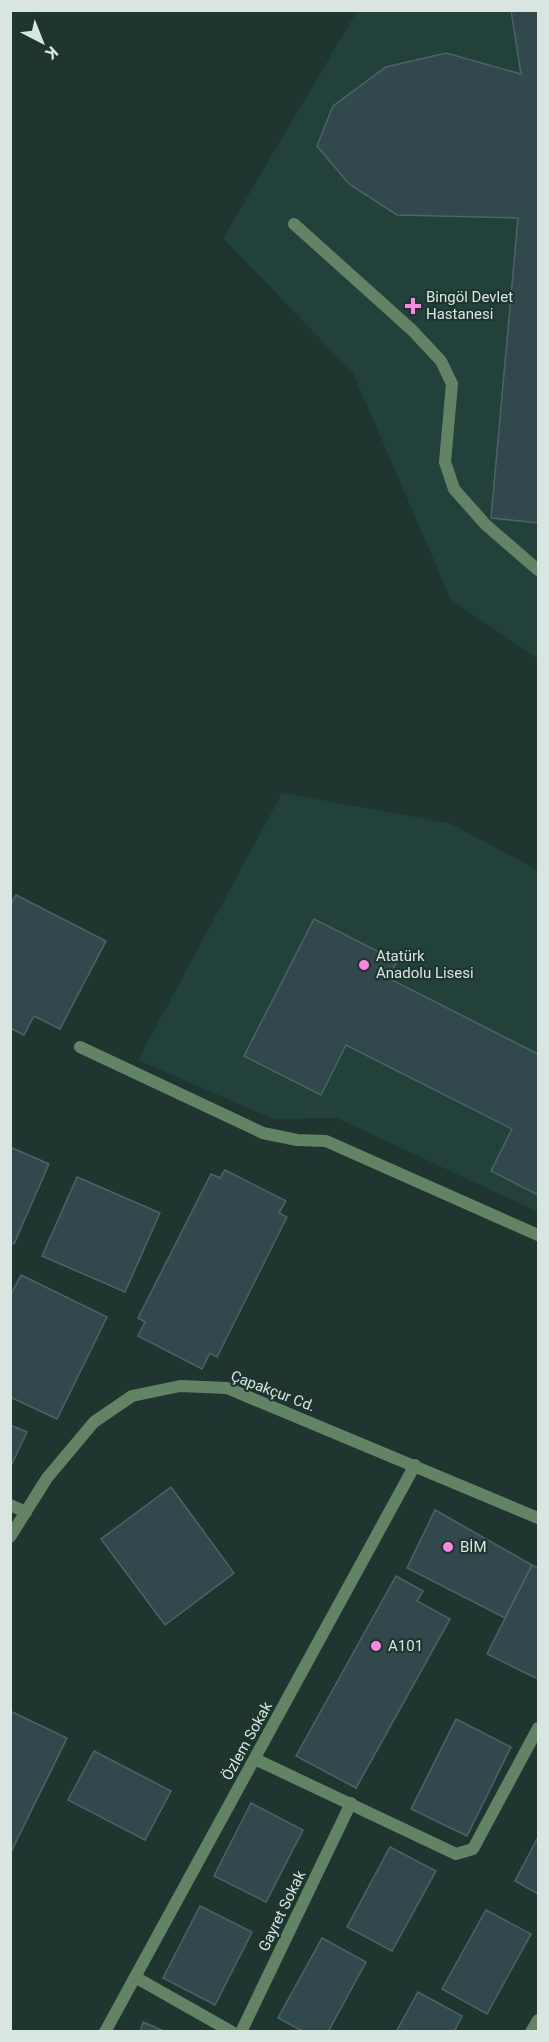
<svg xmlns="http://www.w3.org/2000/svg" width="549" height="2042" viewBox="0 0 549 2042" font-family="Roboto,sans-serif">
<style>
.built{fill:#22413a}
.building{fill:#31484d;stroke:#4b6468;stroke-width:1.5}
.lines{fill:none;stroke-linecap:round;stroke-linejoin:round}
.lane{stroke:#638464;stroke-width:12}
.street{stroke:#638464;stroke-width:12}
.poi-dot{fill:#fe85e0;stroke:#1e3530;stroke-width:2}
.labels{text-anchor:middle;stroke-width:4.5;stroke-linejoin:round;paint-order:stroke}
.poi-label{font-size:15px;fill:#d8e5e1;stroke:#1e3530;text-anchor:start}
.street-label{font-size:15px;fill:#d8e5e1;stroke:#1e3530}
</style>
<rect width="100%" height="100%" fill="#1e3530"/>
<g class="built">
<path d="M357,11H538V659L451,600L353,373L223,238Z"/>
<path d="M282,793L449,823L538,870V1212L337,1118L273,1119L138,1060Z"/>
</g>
<g class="building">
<path d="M511,10H538V523L491,518L518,218L397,215L349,184L317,146L333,106L386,67L446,53L521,74Z"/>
<path d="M16,895L106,941L60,1029L34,1016L24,1035L10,1028V905Z"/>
<path d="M314,919L397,961L388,978L538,1054V1195L491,1171L512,1129L346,1045L321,1095L244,1056Z"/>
<path d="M10,1147L49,1164L14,1244L10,1242Z"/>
<path d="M225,1170L286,1201L279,1213L287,1217L217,1357L210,1353L202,1369L138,1336L145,1322L138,1318L211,1174L220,1178Z"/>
<path d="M77,1177L160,1213L125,1292L42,1256Z"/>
<path d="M21,1275L107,1317L57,1419L10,1397V1296Z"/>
<path d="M10,1425L27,1432L10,1468Z"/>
<path d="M171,1487L234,1573L165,1625L101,1539Z"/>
<path d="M435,1510L532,1565L505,1618L407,1568Z"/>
<path d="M532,1565L538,1568V1679L487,1654Z"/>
<path d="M396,1576L423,1591L417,1601L450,1619L356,1788L296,1756Z"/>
<path d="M10,1711L67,1738L10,1854Z"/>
<path d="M456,1719L511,1747L467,1836L411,1809Z"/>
<path d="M94,1751L171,1791L145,1840L68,1800Z"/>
<path d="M251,1803L303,1830L266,1902L214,1876Z"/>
<path d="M538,1837V1894L515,1881Z"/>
<path d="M390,1847L436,1871L392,1951L347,1927Z"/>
<path d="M200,1906L252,1932L215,2005L163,1978Z"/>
<path d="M486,1910L531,1934L487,2014L442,1989Z"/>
<path d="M322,1938L366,1962L328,2032H304L278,2018Z"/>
<path d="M418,1992L462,2016L454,2032H396Z"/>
<path d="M143,2022L166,2032H140Z"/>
</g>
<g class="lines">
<path class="lane" d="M294,224L412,330L441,361L452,384L445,462L454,489L486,525L538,570"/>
<g class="street">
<path d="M80,1047L263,1133L297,1140L326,1141L538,1235"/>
<path d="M10,1505L26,1512"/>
<path d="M10,1537L47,1478L94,1422L132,1396L180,1386L227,1388L538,1518"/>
<path d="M255,1759L456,1854L473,1849L538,1728"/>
<path d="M135,1977L232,2032"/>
<path d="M105,2032L415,1465"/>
<path d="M241,2032L351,1803"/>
<path d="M531,2032L538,2020"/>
</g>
</g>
<g class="poi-dot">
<path d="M410 297h6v6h6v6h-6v6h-6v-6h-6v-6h6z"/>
<circle cx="364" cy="965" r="6"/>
<circle cx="448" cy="1547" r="6"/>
<circle cx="376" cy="1646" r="6"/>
</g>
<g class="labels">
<g class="poi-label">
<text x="426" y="302">Bingöl Devlet<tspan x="426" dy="17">Hastanesi</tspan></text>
<text x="376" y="961">Atatürk<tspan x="376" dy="17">Anadolu Lisesi</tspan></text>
<text x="460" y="1552">BİM</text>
<text x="388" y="1651">A101</text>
</g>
<g class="street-label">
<text transform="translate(273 1391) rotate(21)" y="5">Çapakçur Cd.</text>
<text transform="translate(247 1741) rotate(-61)" y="5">Özlem Sokak</text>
<text transform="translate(282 1911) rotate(-64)" y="5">Gayret Sokak</text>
</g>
</g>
<rect width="549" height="2042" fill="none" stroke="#d8e5e1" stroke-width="24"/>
<g transform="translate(42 42) rotate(138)" stroke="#1e3530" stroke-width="4.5" paint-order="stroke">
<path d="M0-4.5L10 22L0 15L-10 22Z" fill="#d8e5e1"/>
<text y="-9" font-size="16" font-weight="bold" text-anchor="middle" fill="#d8e5e1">K</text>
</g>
</svg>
